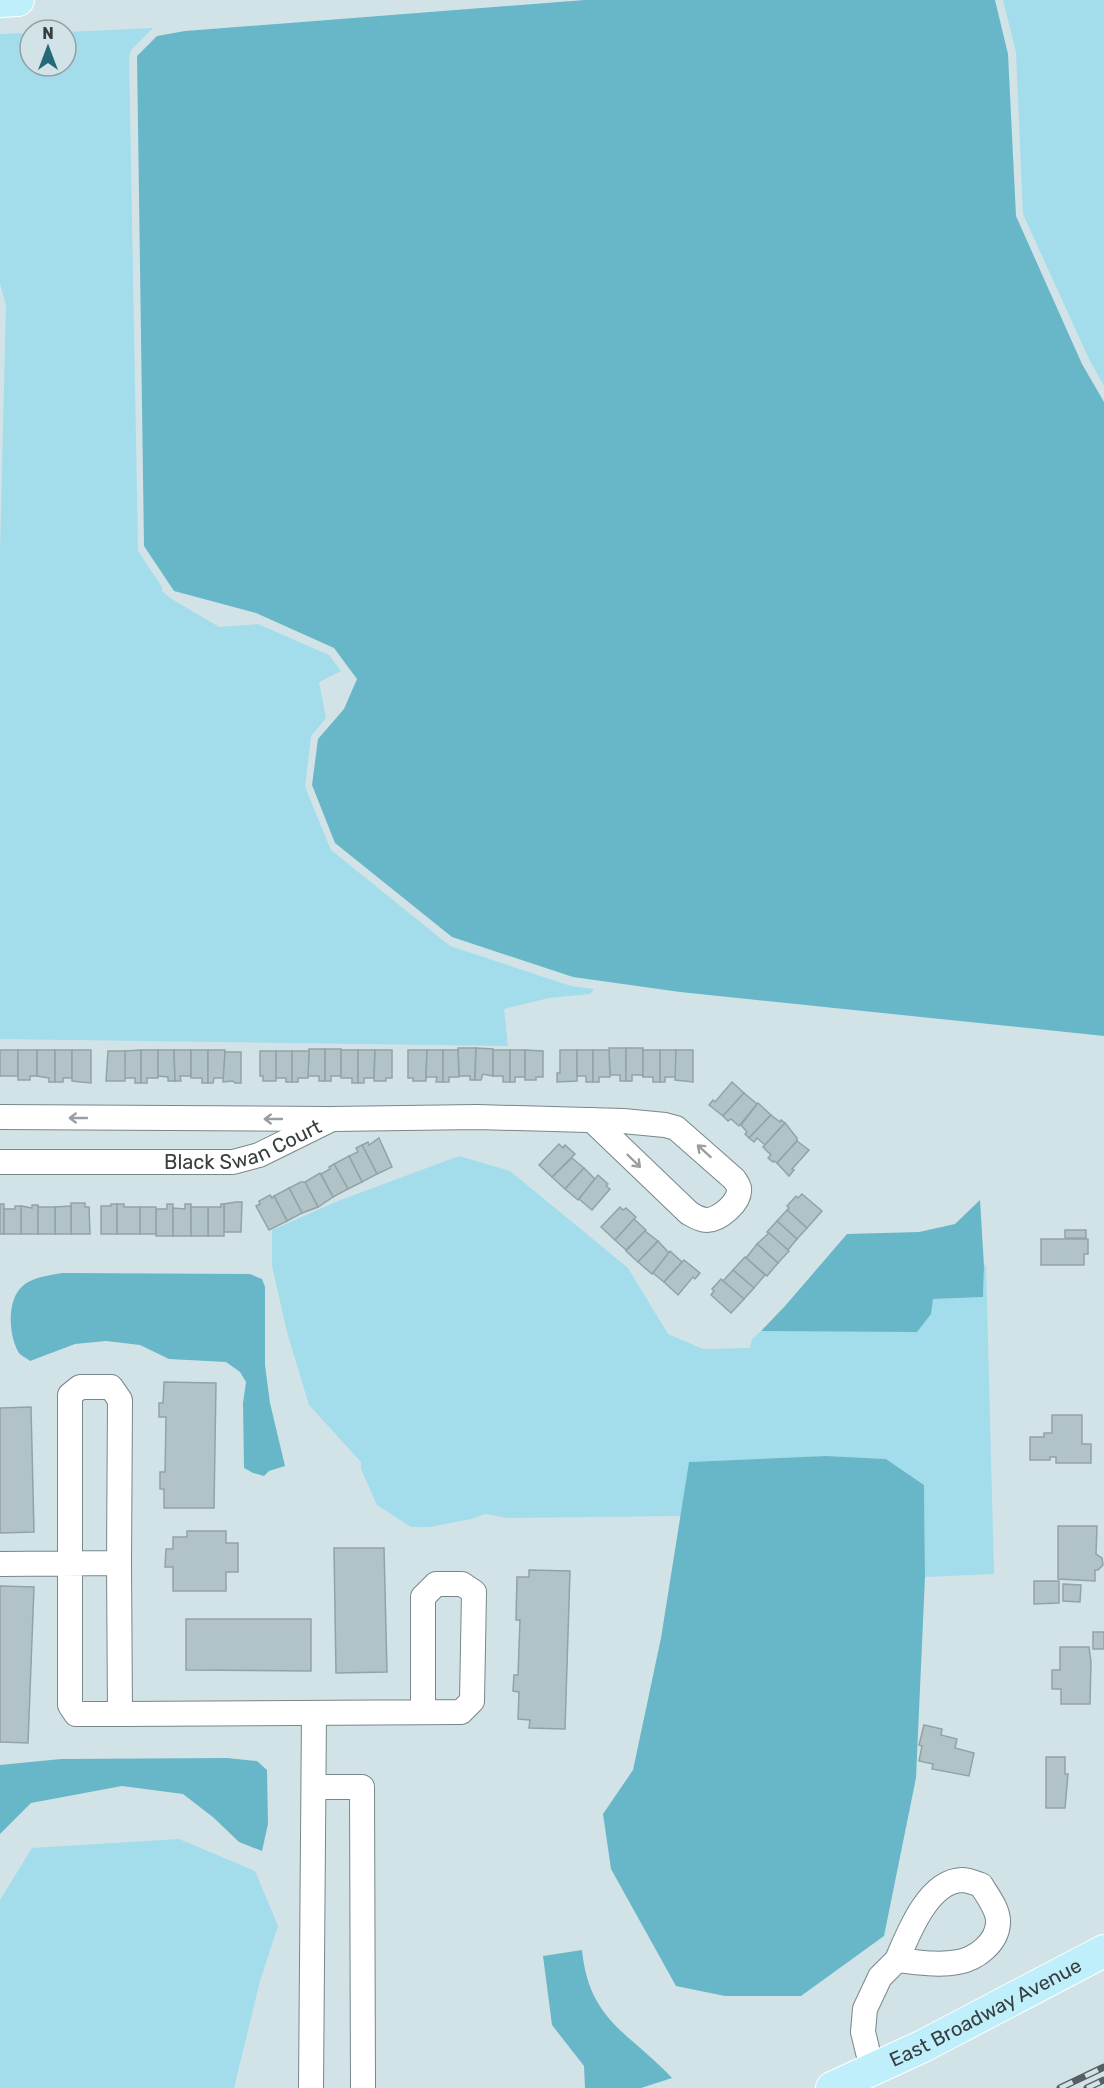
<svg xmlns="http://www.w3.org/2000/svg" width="1104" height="2088" viewBox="0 0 1104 2088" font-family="Rubik,sans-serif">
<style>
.green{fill:#a3dcea}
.water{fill:#68b7c9}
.building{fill:#b2c3c8;stroke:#92a3a7;stroke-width:1.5}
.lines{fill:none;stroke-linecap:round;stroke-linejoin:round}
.minor-casing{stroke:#77878b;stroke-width:26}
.major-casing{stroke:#fff;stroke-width:34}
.minor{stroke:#fff;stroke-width:24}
.major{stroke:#beeffb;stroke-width:32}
.rail-casing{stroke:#565f61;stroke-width:7}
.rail{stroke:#d2e3e7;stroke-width:4.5;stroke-dasharray:14;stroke-linecap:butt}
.oneway{stroke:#9b9ea0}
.labels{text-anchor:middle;stroke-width:6;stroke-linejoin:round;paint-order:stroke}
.street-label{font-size:20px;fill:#373e40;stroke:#d2e3e7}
</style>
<rect width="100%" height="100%" fill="#d2e3e7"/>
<g class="green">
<path d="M1003,0H1104V386L1089,359L1023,214L1016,52Z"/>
<path d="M153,28L131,50L129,57L138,551L162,587V591L170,598L219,627L258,624L329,655L341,671L319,682L326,718L311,736L305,787L331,850L450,946L571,986L594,989L590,994L549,998L504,1009L508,1046L0,1039V553L6,305L0,284V34L30,33V66H66V32Z"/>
<path d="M459,1156L510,1171L628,1268L668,1334L703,1349L750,1348L752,1339L761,1331H917L933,1299L983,1297L984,1266L986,1264L994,1574L925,1577L924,1485L886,1459L826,1456L690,1462L681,1516L508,1518L485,1514L471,1519L430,1527H411L377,1505L361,1469V1462L309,1405L287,1332L272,1266V1230L338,1201Z"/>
<path d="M179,1839L255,1871L278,1926L260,1981L234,2088H0V1900L32,1848Z"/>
</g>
<g class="water">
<path d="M585,0H995L1008,54L1016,216L1082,364L1104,402V1036L680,992L573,977L452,937L335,843L312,785L318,739L344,709L357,679L334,648L256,613L174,591L144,546L137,56L157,36L185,31Z"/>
<path d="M980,1200L984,1266L983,1297L933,1299L931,1314L917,1332L761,1331L785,1306L847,1234L919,1232L955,1224Z"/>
<path d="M62,1273L250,1274L262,1279L265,1287V1365L270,1403L285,1466L269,1471L264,1476L253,1473L244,1468L243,1403L246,1382L240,1372L226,1362L169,1359L140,1345L106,1341L75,1344L30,1361C27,1358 21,1356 19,1353C9,1337 7,1305 19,1290C29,1277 47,1276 62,1273Z"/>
<path d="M826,1456L886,1459L924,1485L925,1577L916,1778L884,1936L801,1996H725L676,1986L611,1869L603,1814L633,1770L661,1638L689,1462Z"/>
<path d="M227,1758L257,1761L267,1770L268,1824L262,1851L239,1842L214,1818L183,1794L122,1786L31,1803L0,1834V1765L61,1759Z"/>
<path d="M582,1950C589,2021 629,2032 672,2078L641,2088H585L584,2066L552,2025L543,1956Z"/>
</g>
<g class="building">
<path d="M458,1048H476L475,1080H470V1076H459Z"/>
<path d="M476,1048L493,1049V1076L483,1074L481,1080H475Z"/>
<path d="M609,1048H626V1081H620V1075H610Z"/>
<path d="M626,1048H643V1077L642,1075H632V1081H626Z"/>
<path d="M309,1049H325V1081H319V1076H308Z"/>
<path d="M325,1049H341V1076H331V1081H325Z"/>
<rect x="0" y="1050" width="18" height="26"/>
<path d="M18,1050H37V1076H30V1080H18Z"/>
<path d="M37,1050H55V1082H49V1078L37,1076Z"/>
<path d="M55,1050H72V1078H63V1082H55Z"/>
<path d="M72,1050H91V1083L72,1081Z"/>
<path d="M141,1050V1083H135V1078H124L125,1051Z"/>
<path d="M141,1050H158V1078H147V1083H141Z"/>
<path d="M158,1050H174L175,1081H168V1077L158,1076Z"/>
<path d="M174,1050H191V1076H180L181,1081H175Z"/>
<path d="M191,1050H208V1083H202V1078H191Z"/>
<path d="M208,1050H225L224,1078H214L213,1083H208Z"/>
<path d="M341,1050H358V1083H352V1078H341Z"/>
<path d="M358,1050H375L374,1078H364V1083H358Z"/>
<path d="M375,1050H392V1078H386V1081H374Z"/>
<path d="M408,1050H427L426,1081H413V1078H408Z"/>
<path d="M427,1050H443V1082H436L437,1077H426Z"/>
<path d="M443,1050H458L459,1077H449V1082H443Z"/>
<path d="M493,1050H510V1082H503V1076H493Z"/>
<path d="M510,1050H525V1077H515V1082H510Z"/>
<path d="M525,1050L543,1051V1077H536V1080H525Z"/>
<path d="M560,1050H577V1081L557,1082V1073H560Z"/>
<path d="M577,1050H593V1082H586V1076H577Z"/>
<path d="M593,1050H609L610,1077H599V1082H593Z"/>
<path d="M643,1050H660V1082H653V1077H643Z"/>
<path d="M660,1050H676V1077H665V1082H660Z"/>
<path d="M676,1050H693V1082L675,1080Z"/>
<path d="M108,1051H125V1081H106Z"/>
<path d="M260,1051H276V1081H263V1076H260Z"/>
<path d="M276,1051H292V1082H286V1078H276Z"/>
<path d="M292,1051H309L308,1078H298V1082H292Z"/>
<path d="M225,1052H241V1083H235L233,1081L223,1082Z"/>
<path d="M732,1082L744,1093L723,1116L709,1105L713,1100L715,1102Z"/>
<path d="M744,1093L757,1104L739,1126L731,1119L728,1121L723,1116Z"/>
<path d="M758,1103L771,1115L749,1138L745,1134L747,1132L741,1125Z"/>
<path d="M771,1115L780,1122L781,1120L785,1123L765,1145L757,1138L754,1142L749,1138Z"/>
<path d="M785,1123L797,1138V1141L777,1163L774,1161L773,1162L768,1158L771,1155L763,1147Z"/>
<path d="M379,1138L392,1167L377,1174L362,1145L368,1142L369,1145Z"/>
<path d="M797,1141L809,1150L792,1169L794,1170L789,1176L777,1163Z"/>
<path d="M559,1144L563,1148L565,1145L575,1154L552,1177L539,1165Z"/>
<path d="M362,1145L377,1174L362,1182L349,1156L358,1152L356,1148Z"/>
<path d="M349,1156L362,1182L348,1189L334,1164Z"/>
<path d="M572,1158L584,1168L565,1189L552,1177Z"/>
<path d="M334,1164L348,1189L333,1197L321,1174L330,1169L329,1167Z"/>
<path d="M584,1168L595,1179L578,1200L565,1189Z"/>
<path d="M320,1173L333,1197L318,1207L305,1182Z"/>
<path d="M598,1175L608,1184L606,1186L610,1189L592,1210L579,1199Z"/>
<path d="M301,1182H305L318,1207L302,1213L289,1188Z"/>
<path d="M289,1188L302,1213L287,1221L274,1196Z"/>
<path d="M802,1194L822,1211L807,1228L787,1210L789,1208L787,1206L796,1196L798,1198Z"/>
<path d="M270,1195L272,1198L274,1196L287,1221L269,1230L256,1206L260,1204L259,1201Z"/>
<path d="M236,1202H242L241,1232H224V1204Z"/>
<path d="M71,1203H85V1207H89L90,1234H71Z"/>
<rect x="0" y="1204" width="4" height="30"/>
<path d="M111,1204H117V1234H101V1206H111Z"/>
<path d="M117,1204H124V1207H140V1234H117Z"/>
<path d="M167,1204H173V1236H156V1209H167Z"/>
<path d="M185,1204H191V1236H173V1208L185,1209Z"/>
<path d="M221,1204H224V1236H208V1207H221Z"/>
<path d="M32,1205H38V1234H21V1206L32,1208Z"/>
<path d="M15,1206H21V1234H4V1209H15Z"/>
<path d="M71,1206V1234H55V1207Z"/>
<rect x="38" y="1207" width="17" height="27"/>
<rect x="140" y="1207" width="16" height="27"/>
<rect x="191" y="1207" width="17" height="29"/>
<path d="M620,1207L623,1210L626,1208L636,1217L615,1240L601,1227Z"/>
<path d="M787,1210L807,1228L797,1239L777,1221Z"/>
<path d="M634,1219L646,1230L626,1250L615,1240Z"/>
<path d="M777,1221L797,1239L788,1250L767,1232Z"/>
<rect x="1065" y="1230" width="21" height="8"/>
<path d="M645,1231L658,1241L638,1262L626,1251Z"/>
<path d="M769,1233L789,1251L778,1263L757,1244Z"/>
<path d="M1041,1239H1088V1254H1084V1265H1041Z"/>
<path d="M658,1241L669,1253L652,1274L638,1262Z"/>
<path d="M757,1244L778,1263L767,1276L746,1258Z"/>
<path d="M670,1251L682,1262L664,1282L653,1273Z"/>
<path d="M745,1257L765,1275L754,1288L733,1270Z"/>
<path d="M684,1260L700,1273L695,1279L693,1277L678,1295L664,1282Z"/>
<path d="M733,1270L754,1288L744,1299L723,1281Z"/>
<path d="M721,1279L744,1299L731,1313L711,1295L714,1291L712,1289Z"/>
<path d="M164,1382L216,1383L214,1508H164V1489H160V1472H165L166,1417H159V1403H163Z"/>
<path d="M31,1407L34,1532L0,1533V1408Z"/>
<path d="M1052,1415H1082V1444H1091V1463H1056V1457H1050V1460H1030V1437H1044V1433H1052Z"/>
<path d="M1058,1526H1097L1096,1554L1102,1558L1103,1565L1098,1570H1095V1581L1058,1579Z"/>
<path d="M187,1531H226V1543H238V1572H226V1591H173V1567H165L166,1549H173V1537H187Z"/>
<path d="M334,1548H384L387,1672L336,1673Z"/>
<path d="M529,1570L570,1571L565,1729L529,1728L530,1720L518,1719L519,1692L513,1691L514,1675H518L520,1620H516L517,1577H529Z"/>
<path d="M1034,1581H1059V1603L1034,1604Z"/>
<path d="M1063,1584L1081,1585L1080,1602L1063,1601Z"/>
<path d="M0,1586L34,1587L28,1743L0,1742Z"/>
<path d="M186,1619H311V1671L186,1670Z"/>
<rect x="1093" y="1632" width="11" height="17"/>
<path d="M1060,1647H1089L1091,1662L1090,1704H1061V1689H1052V1670H1060Z"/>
<path d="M924,1725L942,1729L941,1735L957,1739L955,1748L974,1753L969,1776L932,1769L933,1764L919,1761L922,1746L919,1745Z"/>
<path d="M1046,1757H1065V1774H1068L1065,1808H1046Z"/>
</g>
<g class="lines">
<g class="minor-casing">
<g id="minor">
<path d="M0,1117L326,1119"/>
<path id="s1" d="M0,1162H233L259,1155L332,1119L477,1117L623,1121L665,1125L676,1128L734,1179C736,1182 738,1184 739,1188C741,1202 719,1220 707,1220C700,1220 694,1216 689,1213L592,1120"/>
<path d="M0,1564L119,1563L120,1714H76L70,1705V1395L80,1387H111L120,1400L119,1563"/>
<path d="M120,1714L461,1712L472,1701L474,1592L462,1584H436L423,1597V1712"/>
<path d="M314,1787H362L363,2088"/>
<path d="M872,2069L863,2032L865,2009L880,1977L897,1960C917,1962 938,1966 958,1962C976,1959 997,1943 998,1923C999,1910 987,1895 981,1885C975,1883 968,1880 962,1880C928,1881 908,1934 897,1960"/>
<path d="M311,2088L314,1713"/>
</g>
</g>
<g class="major-casing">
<g id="major">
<path d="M0,1L18,0"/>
<path id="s2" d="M832,2088L923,2046L1104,1951"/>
</g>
</g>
<use href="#minor" class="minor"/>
<use href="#major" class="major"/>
<g class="rail-casing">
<g id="rail">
<path d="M1060,2088L1104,2067"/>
<path d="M1087,2088L1104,2080"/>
</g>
</g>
<use href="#rail" class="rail"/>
</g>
<defs><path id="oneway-shaft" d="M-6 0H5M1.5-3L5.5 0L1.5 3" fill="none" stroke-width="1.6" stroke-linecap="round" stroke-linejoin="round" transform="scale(1.5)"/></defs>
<g class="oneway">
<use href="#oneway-shaft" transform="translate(78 1118) rotate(-180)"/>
<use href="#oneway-shaft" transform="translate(273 1119) rotate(-180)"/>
<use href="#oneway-shaft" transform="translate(704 1151) rotate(-138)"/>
<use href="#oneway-shaft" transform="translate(634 1161) rotate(44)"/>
</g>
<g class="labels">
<g class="street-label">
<text dy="7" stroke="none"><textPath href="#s1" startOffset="246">Black Swan Court</textPath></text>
<text dy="7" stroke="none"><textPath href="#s2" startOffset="171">East Broadway Avenue</textPath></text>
</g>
</g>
<g transform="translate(48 48)"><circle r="28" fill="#d2e3e7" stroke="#94a1a4" stroke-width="1.5"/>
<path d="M0-4.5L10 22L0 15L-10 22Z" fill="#236978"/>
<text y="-9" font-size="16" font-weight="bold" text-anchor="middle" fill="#373e40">N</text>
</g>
</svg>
